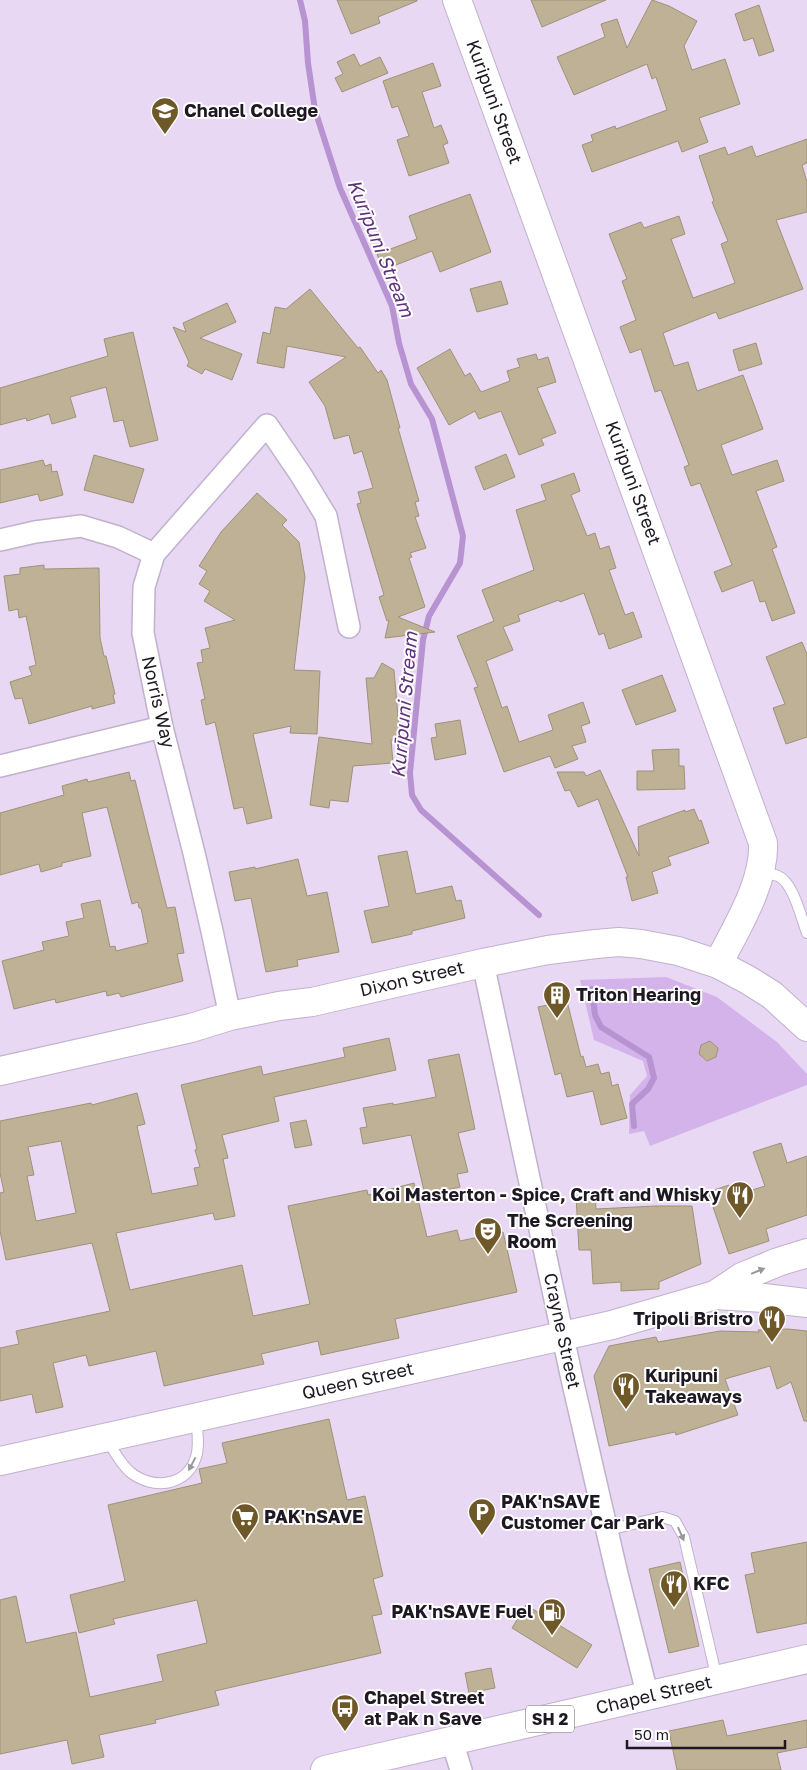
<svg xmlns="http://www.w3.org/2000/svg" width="807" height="1770" viewBox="0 0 807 1770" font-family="'Golos Text',sans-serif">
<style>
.green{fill:#d3b3ea}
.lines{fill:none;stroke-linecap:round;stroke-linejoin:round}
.stream{stroke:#b893d2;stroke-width:6}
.building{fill:#bfb195;stroke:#9f9277;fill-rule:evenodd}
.lane-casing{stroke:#c0b1cc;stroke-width:12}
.street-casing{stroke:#c0b1cc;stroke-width:24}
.secondary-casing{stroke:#c0b1cc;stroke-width:30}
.highway-casing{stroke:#c0b1cc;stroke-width:30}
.lane{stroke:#fff;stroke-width:10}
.street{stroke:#fff;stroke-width:21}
.secondary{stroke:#fff;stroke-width:28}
.highway{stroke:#fff;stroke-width:28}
.oneway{fill:#9a979c}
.labels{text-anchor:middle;stroke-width:4;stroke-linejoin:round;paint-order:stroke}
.shield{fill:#fff;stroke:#625d64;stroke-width:1}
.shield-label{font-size:16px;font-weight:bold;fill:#1e1822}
.street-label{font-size:18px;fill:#1e1822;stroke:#fff}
.poi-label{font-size:18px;font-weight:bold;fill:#1e1822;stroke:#fff;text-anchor:start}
.water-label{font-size:19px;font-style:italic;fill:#5f307b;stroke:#fff}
</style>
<rect width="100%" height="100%" fill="#e8d8f4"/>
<path class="green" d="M666,977L717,997L777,1042L807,1074V1085L650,1146L644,1131L629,1134L630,1095L647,1076L643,1061L594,1040L580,980Z"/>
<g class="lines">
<g class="stream">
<path d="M300,0L305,21L308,63L315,110L340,188L392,306L399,343L411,384L432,419L463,536L460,563L429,616L423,640L410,773L412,795L421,810L539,915"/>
<path d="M592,989L595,1015L601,1027L649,1057L654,1078L648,1089L632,1104L634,1126"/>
</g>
</g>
<g class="building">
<path d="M337,0H417V1L378,17L380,23L351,34Z"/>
<path d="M531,0H606L542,27Z"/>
<path d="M652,0L669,6L697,21L684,46L692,70L725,59L740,104L699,118L708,142L682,152L678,141L592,172L582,145L593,141L591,135L615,126L616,129L667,110L656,77L652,79L647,64L574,95L557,57L605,37L601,24L617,19L627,48Z"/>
<path d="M759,5L774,51L759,56L753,38L744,41L735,14Z"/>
<path d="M354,54L360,66L380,57L388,73L342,92L335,78L343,74L337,62Z"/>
<path d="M433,63L441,86L422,92L434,128L441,125L448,143L443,145L449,163L409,176L397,140L409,136L398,106L392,108L383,81Z"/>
<path d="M807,139V163L802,165L807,182V212L776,220L803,289L719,319L716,312L663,333L674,366L688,362L697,391L743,375L763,429L721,445L732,475L777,460L784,481L756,491L777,547L772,549L795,613L772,621L765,601L760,602L753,580L722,592L714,572L732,565L700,483L691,486L684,467L689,465L661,390L655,392L641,349L630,353L620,327L636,320L622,281L627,279L609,234L641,222L644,228L679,216L685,234L671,239L693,298L735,283L721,244L728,241L712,202L714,201L699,156L725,147L728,155L752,146L756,157Z"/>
<path d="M470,194L491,252L440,272L432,251L383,270L377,254L417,239L409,216Z"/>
<path d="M501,281L508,304L477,312L470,289Z"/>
<path d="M310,289L358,348L360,347L378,373L381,370L387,380L400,428H398L419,501L415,502L419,516L415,517L426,548L410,553L412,557L409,558L425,607L398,617L435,632L385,638L389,620L387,621L379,597L384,595L357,504L361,503L358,492L373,488L362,451L354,454L349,435L334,439L325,406L309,382L346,357L287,346L284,368L257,363L263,332L270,334L275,307L286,309Z"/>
<path d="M227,303L236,322L200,338L242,354L232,380L205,369L202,374L187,366L189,362L173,327L186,332L183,323Z"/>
<path d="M133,332L158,440L130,447L123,420L114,422L106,387L70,397L76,417L52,424L49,414L27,421L26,418L0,425V388L108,356L104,339Z"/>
<path d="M756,343L762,364L739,371L733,350Z"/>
<path d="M450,349L465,376L470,373L481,392L510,381L507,371L520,367L517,359L536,354L538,360L548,357L556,382L537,388L556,433L541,439L544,445L519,455L501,411L479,419L475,411L449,425L417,368Z"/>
<path d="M506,454L515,477L484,490L475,467Z"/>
<path d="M94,455L144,469L133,503L84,490Z"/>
<path d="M43,460L45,466L51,464L52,472L57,471L63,495L40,501L38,494L0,503V470Z"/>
<path d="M574,473L580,491L571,495L587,536L595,533L600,549L609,546L616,568L609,570L625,615L633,612L642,637L609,649L604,633L599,635L584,593L560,602L559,600L518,615L520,621L503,627L513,650L486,661L502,708L507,706L519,742L553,730L548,715L583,702L590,723L581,726L586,742L572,746L578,759L555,768L550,756L504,772L474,688L478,687L457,636L494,621L482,590L534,570L516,510L546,500L541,485Z"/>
<path d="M257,493L287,520L282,525L299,542L305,577L294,670L320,671L317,734L290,733L291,726L253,734L272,818L247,824L243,807L234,809L215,722L206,725L201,700L205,699L197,663L203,662L201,650L210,648L205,628L235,620L204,601L210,591L199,584L207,571L199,566L221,532Z"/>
<path d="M44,565V569L99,568L100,638L104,656H106L115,694L113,695L115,703L92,709V706L29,724L22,698L15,699L10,682L32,675L29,667L36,665L26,616L19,618L18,609L9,611L4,576L20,574V568Z"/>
<path d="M802,642L807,654V737L786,744L773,708L785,704L766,657Z"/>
<path d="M382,663L394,670L400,740H391L393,763L353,766L348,802L330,800L329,808L310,805L319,737L372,744L366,678H374Z"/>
<path d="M662,675L676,711L636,725L622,690Z"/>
<path d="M460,720L466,754L435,760L431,738L437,737L435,724Z"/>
<path d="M679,749V766H684L685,789L637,790V771H654L652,750Z"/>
<path d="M600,770L639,856L638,827L685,810V812L694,809L699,821L701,820L709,843L668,857L671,865L652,872L658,893L632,901L626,877H628L598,799L578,807L570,790L565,791L557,772H584L586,776Z"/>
<path d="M129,772L131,781L135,780L167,908L175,907L184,953L177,954L183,981L121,997L119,993L107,996L106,991L56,1003L55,999L14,1009L2,961L44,950L42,942L69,936L66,922L84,918L81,904L100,900L110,947L115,946L116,951L148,943L141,908H139L138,902L132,904L107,807L82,813L91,856L62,863V866L41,872L39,864L0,875V813L64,795L62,786L87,779L88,782Z"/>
<path d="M407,851L416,894L452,886L456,901L461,900L465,918L412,931V934L372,943L364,911L389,906L378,856Z"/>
<path d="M298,859L307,896L327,892L339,952L297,960L298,966L266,972L251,898L235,901L229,872L255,867V869Z"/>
<path d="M567,1001L581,1057L583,1056L586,1067L598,1064L601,1074L609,1072L612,1086L618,1084L627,1118L601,1125L593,1091L567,1097L561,1073L555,1075L538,1007Z"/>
<path d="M389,1038L396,1070L274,1097L279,1121L222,1135L228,1158L223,1159L235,1216L215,1220L213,1213L116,1233L130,1290L242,1265L253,1316L310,1304L288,1206L367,1190L368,1195L414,1183L427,1237L457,1230L460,1241L503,1232L517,1292L395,1319L399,1338L321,1355L318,1341L261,1354L264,1364L164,1386L156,1351L89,1366L86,1355L53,1363L63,1407L36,1413L32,1394L0,1401V1348L19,1344L16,1331L110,1311L92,1243L6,1260L0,1231V1193L4,1192L0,1173V1121L91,1103L92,1105L137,1093L145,1124L137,1126L152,1194L198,1185L194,1168L200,1167L195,1150L197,1149L181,1085L261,1066L263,1075L345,1057L343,1048ZM61,1141L76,1213L36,1221L27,1176L34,1175L28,1147Z"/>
<path d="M710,1041L718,1048L716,1057L707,1061L699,1054L701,1045Z"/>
<path d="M459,1054L475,1129L458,1133L468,1172L457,1174L460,1187L425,1195L411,1135L363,1144L360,1128L367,1127L363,1108L393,1103V1105L436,1097L428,1060Z"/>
<path d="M306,1120L312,1145L295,1148L290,1123Z"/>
<path d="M781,1143L787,1163L807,1156V1215L766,1229L769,1241L729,1254L708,1192L729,1185L733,1196L765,1186L753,1152Z"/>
<path d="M595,1195L596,1209L655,1206H692L701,1264L659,1282V1289L621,1291V1282L593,1284L591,1250H579L576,1196Z"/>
<path d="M788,1329L807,1331V1421H804L791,1382L777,1389L770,1366L725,1379L738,1415L676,1435L675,1432L609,1446L594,1376L609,1346L656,1337L658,1342L720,1331L759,1332L758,1330Z"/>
<path d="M329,1419L347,1500L365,1496L383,1576L373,1579L382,1614L372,1616L381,1653L215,1691L219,1705L155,1720L156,1723L99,1735L104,1757L72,1764L67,1740L0,1754V1600L16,1596L26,1643L76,1632L90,1697L163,1681L157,1655L207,1643L197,1600L113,1619L115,1624L79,1633L70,1595L125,1581L108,1505L202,1483L199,1469L227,1463L222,1443Z"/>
<path d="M807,1542V1623L757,1633L745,1575L755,1573L751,1553Z"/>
<path d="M680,1562L699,1646L669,1653L649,1569Z"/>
<path d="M526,1605L592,1645L577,1668L512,1628Z"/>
<path d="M491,1668L495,1688L469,1693L465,1673Z"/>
<path d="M723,1720L727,1736L807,1720V1747L777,1753L781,1770H677L669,1731Z"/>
</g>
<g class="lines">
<g class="lane-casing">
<g id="lane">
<path d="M762,872C767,874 773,874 778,876C793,882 801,917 807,933"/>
<path d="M107,1440C114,1451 120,1463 130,1472C152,1490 187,1487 196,1457C200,1445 197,1430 196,1418"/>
<path d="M608,1530L662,1517L675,1521L684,1537L717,1679"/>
</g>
</g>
<g class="street-casing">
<g id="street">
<path d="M0,540L35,532L81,526L118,537L154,554"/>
<path d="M0,766L162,727"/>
<path d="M483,963L572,1379L617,1574L648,1697"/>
<path d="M230,1016L212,931L194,853L162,727L143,633L144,587L154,554L267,425L301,475L326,516L349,627"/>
<path d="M452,1741L461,1770"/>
</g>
</g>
<g class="secondary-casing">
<g id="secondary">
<path d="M457,0L763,843C765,883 736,928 718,964"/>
<path d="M0,1071L191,1028L230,1016L279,1006L312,1002L483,963L548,950L596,944L619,942L641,944L678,951L718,964L748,980L772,995L807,1027"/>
<path d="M715,1295L764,1298L807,1303"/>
<path d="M0,1461L612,1325L715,1295L742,1277L778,1262L807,1253"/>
</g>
</g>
<g class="highway-casing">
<path id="highway" d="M325,1770L807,1659"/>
</g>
<use href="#lane" class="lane"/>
<use href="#street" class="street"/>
<use href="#secondary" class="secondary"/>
<use href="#highway" class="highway"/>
</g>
<defs><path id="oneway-solid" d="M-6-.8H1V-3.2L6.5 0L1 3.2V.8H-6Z" transform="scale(1.25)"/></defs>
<g class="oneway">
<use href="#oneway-solid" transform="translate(758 1271) rotate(-22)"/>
<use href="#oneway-solid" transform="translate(192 1464) rotate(118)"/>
<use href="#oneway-solid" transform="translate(681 1534) rotate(66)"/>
</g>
<defs>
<g id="school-pin" transform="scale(1.4375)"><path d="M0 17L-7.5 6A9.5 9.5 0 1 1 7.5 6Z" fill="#6f5828" stroke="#fff"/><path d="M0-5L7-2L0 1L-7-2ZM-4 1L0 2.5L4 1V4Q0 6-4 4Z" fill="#fff"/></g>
<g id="building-pin" transform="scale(1.4375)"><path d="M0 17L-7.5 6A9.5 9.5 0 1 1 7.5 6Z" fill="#6f5828" stroke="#fff"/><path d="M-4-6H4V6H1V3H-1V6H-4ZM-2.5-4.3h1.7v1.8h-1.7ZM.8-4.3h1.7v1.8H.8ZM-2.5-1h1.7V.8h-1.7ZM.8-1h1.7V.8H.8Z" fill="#fff"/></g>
<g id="restaurant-pin" transform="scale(1.4375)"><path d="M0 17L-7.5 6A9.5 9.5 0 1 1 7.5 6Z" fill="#6f5828" stroke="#fff"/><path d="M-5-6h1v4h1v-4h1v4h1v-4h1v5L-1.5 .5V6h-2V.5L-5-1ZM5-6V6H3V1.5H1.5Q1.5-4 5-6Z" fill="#fff"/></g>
<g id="theatre-pin" transform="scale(1.4375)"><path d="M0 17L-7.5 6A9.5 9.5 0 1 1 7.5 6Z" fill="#6f5828" stroke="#fff"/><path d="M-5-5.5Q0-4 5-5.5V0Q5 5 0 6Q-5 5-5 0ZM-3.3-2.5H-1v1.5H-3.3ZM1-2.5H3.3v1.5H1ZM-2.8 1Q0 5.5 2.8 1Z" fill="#fff"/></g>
<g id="parking-pin" transform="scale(1.4375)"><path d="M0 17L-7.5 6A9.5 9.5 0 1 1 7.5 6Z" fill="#6f5828" stroke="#fff"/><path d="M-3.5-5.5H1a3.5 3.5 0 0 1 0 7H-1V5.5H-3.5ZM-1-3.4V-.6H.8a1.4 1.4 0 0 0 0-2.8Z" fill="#fff"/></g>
<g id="supermarket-pin" transform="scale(1.4375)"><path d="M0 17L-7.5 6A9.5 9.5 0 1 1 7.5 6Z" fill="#6f5828" stroke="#fff"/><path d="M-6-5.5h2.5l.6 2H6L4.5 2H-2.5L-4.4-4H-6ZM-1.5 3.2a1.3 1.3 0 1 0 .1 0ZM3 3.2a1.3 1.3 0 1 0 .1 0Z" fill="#fff"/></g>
<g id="fuel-pin" transform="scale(1.4375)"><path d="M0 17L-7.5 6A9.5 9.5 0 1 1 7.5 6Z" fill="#6f5828" stroke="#fff"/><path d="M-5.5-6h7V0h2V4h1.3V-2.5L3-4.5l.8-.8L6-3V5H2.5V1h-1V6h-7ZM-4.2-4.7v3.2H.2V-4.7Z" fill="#fff"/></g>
<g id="bus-pin" transform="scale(1.4375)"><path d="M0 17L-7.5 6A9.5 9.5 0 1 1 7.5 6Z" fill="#6f5828" stroke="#fff"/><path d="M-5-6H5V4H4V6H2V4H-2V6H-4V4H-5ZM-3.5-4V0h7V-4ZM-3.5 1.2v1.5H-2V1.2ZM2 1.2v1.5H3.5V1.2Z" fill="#fff"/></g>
</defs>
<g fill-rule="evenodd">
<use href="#school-pin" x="165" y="111"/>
<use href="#building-pin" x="557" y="995"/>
<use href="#restaurant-pin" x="740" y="1195"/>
<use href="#theatre-pin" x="488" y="1231"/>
<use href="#restaurant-pin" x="772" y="1319"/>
<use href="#restaurant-pin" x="626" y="1386"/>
<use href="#parking-pin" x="482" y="1512"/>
<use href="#supermarket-pin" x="245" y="1517"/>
<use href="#restaurant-pin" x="674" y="1584"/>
<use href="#fuel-pin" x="552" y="1612"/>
<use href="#bus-pin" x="345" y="1708"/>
</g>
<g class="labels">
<rect class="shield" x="526" y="1705.5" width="48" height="27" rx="4"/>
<g class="shield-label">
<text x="550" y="1725">SH 2</text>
</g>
<g class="street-label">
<text transform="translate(494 102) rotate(70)" y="6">Kuripuni Street</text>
<text transform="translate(633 483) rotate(70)" y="6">Kuripuni Street</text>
<text transform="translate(158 702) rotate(77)" y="6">Norris Way</text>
<text transform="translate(412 979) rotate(-13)" y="6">Dixon Street</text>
<text transform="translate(562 1331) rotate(78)" y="6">Crayne Street</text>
<text transform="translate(358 1381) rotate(-13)" y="6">Queen Street</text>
<text transform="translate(654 1695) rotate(-13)" y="6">Chapel Street</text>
</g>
<g class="poi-label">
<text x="184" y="117">Chanel College</text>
<text x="576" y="1001">Triton Hearing</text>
<text x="721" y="1201" text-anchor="end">Koi Masterton - Spice, Craft and Whisky</text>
<text x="507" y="1227">The Screening<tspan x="507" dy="21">Room</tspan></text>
<text x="753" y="1325" text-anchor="end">Tripoli Bristro</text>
<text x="645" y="1382">Kuripuni<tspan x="645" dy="21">Takeaways</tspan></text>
<text x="501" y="1508">PAK'nSAVE<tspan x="501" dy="21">Customer Car Park</tspan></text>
<text x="264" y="1523">PAK'nSAVE</text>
<text x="693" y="1590">KFC</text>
<text x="533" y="1618" text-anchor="end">PAK'nSAVE Fuel</text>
<text x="364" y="1704">Chapel Street<tspan x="364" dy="21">at Pak n Save</tspan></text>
</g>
<g class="water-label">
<text transform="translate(381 248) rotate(68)" y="7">Kurīpuni Stream</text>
<text transform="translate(404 705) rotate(-85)" y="7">Kurīpuni Stream</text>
</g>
</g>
<path d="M627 1740v8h158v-8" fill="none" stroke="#1e1822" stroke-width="2.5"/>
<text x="634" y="1740" font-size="15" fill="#1e1822" stroke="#ffffff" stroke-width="4" paint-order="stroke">50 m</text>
</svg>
